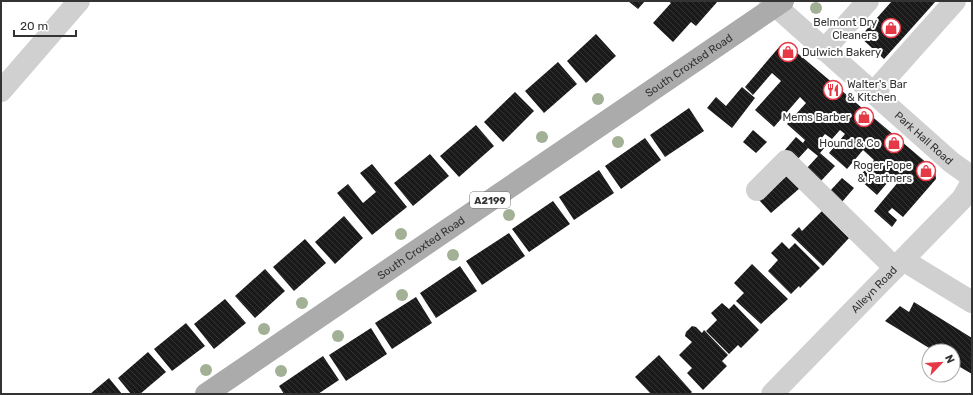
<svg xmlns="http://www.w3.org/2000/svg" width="973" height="395" viewBox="0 0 973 395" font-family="Rubik,sans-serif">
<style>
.building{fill:url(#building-back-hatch)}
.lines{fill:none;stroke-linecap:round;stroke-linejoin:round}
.minor{stroke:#d0d0d0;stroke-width:22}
.major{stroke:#ababab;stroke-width:22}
.tree{fill:#a2b095}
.labels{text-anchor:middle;stroke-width:4;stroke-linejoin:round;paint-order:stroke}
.shield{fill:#fff;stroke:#707070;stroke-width:1}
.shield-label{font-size:10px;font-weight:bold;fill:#333}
.poi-label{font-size:11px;fill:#333;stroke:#fff;text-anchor:end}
.street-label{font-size:11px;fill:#333;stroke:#fff}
</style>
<defs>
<pattern id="building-back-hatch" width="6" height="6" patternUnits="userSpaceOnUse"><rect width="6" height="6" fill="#1a1a1a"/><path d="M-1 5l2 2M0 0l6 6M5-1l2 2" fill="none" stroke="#333"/></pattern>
</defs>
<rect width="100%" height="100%" fill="#fff"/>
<g class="building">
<path d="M628,1H645L638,9Z"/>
<path d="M668,1H718L696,26L691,22L673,42L653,23L671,3Z"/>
<path d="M892,1H936L884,59L860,37Z"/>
<path d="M596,34L616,56L586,83L567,61Z"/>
<path d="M788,45L935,170L936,179L903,217L892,208L888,212L897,220L892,227L874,211L899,181L893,176L877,195L868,187L858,178L874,160L863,150L847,169L829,153L845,134L840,130L832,139L825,134L820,140L826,146L820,153L835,166L820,182L806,169L818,156L808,148L796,161L784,151L796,137L803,143L805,140L787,124L806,103L800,97L774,127L755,110L781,81L772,73L753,95L745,87L780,46Z"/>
<path d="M558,62L577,84L544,113L525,91Z"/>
<path d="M742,87L755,98L732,128L707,108L716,97L726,106Z"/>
<path d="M515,92L534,111L503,142L484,122Z"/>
<path d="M689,108L704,131L665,157L650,135Z"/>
<path d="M476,125L494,146L459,177L440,156Z"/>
<path d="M753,130L767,142L756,153L743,142Z"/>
<path d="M645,138L661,160L621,189L605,166Z"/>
<path d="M430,154L449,176L413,206L394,183Z"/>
<path d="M372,164L407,207L372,235L337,193L348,184L363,203L370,197L376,192L360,173Z"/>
<path d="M599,170L614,193L574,220L559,197Z"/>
<path d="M788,175L800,188L771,213L759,200Z"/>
<path d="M842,178L854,188L842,202L830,191Z"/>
<path d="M553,201L570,224L529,252L512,229Z"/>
<path d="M822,211L849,238L823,266L791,235L799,227L802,231Z"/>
<path d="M344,216L363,238L335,264L315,242Z"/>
<path d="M509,233L525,256L482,285L466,261Z"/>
<path d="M305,239L326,263L294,291L273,267Z"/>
<path d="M782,242L789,249L795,243L820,268L800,288L799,286L791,294L768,271L778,260L771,253Z"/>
<path d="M752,264L788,299L761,324L736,301L744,293L734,283Z"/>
<path d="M460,266L477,291L436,318L420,293Z"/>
<path d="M265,269L285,291L255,318L235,296Z"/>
<path d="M416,297L432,323L392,349L375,323Z"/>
<path d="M225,299L246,323L214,349L194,324Z"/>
<path d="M914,302L972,338V374L953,363V351H934L885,321L900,306L909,312Z"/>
<path d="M722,303L729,309L734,304L759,330L741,348L738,345L729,354L706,331L717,320L711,313Z"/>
<path d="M186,323L205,346L172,371L154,349Z"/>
<path d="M692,326L696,327L702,333L704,330L728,355L722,361L727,366L703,390L687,373L692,368L679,355L692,342L685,336L686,332Z"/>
<path d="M371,328L387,354L346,381L329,355Z"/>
<path d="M148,352L166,372L140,394H131L118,378Z"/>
<path d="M659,355L692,392L690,394H651L635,377Z"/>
<path d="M323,356L339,380L318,394H284L279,386Z"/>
<path d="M109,378L122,394H90Z"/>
</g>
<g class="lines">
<g class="minor">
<path id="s1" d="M770,1L951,162L972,177"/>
<path d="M824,50L868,1"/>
<path d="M1,91L79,1"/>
<path d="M873,93L955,1"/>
<path d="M757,190L786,161L895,268"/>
<path d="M903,260L972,302"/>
<path id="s2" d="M772,394L962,199L972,182"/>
</g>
<path class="major" id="s3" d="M206,394L783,1"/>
</g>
<g class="tree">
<circle cx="816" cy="8" r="6"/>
<circle cx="598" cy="99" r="6"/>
<circle cx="542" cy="137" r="6"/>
<circle cx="618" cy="142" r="6"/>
<circle cx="509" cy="215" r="6"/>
<circle cx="401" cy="234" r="6"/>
<circle cx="453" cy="255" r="6"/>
<circle cx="402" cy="295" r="6"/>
<circle cx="302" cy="303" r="6"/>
<circle cx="264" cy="329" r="6"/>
<circle cx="338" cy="336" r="6"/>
<circle cx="206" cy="370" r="6"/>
<circle cx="281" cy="371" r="6"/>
</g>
<defs>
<g id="shop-ring" transform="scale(1)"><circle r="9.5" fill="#fff" stroke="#e63946" stroke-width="1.5"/><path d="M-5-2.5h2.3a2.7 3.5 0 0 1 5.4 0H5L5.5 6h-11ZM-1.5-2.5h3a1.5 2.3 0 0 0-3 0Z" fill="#e63946"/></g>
<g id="restaurant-ring" transform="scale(1)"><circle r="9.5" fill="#fff" stroke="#e63946" stroke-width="1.5"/><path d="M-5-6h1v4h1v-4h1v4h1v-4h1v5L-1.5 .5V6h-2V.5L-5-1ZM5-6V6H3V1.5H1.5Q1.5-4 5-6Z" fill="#e63946"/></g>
</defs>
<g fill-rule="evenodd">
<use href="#shop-ring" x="891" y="28"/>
<use href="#shop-ring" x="788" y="52"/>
<use href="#restaurant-ring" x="833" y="90"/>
<use href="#shop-ring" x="864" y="117"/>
<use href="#shop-ring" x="894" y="143"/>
<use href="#shop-ring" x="926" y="171"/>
</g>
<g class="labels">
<rect class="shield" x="470" y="192" width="40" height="16" rx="3"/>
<g class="shield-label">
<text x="490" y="204">A2199</text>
</g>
<g class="poi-label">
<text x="877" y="26">Belmont Dry<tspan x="877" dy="13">Cleaners</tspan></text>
<text x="802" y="56" text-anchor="start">Dulwich Bakery</text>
<text x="847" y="88" text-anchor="start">Walter's Bar<tspan x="847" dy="13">&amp; Kitchen</tspan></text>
<text x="850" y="121">Mems Barber</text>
<text x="880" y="147">Hound &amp; Co</text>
<text x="912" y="169">Roger Pope<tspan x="912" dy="13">&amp; Partners</tspan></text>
</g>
<g class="street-label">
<text dy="4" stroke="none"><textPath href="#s3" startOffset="584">South Croxted Road</textPath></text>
<text dy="4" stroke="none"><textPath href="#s1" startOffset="206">Park Hall Road</textPath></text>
<text dy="4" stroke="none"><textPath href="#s3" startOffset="260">South Croxted Road</textPath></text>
<text dy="4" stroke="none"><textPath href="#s2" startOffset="146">Alleyn Road</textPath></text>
</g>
</g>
<rect width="973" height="395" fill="none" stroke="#333333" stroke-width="4"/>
<g transform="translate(941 363) rotate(65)"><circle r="19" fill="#ffffff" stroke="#adadad"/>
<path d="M0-3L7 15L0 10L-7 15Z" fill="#e63946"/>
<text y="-6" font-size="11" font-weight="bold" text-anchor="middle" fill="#333333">N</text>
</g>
<path d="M14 30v6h62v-6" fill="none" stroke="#333333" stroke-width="2"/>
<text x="20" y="30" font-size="12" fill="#333333" stroke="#ffffff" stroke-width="3" paint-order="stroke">20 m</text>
</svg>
